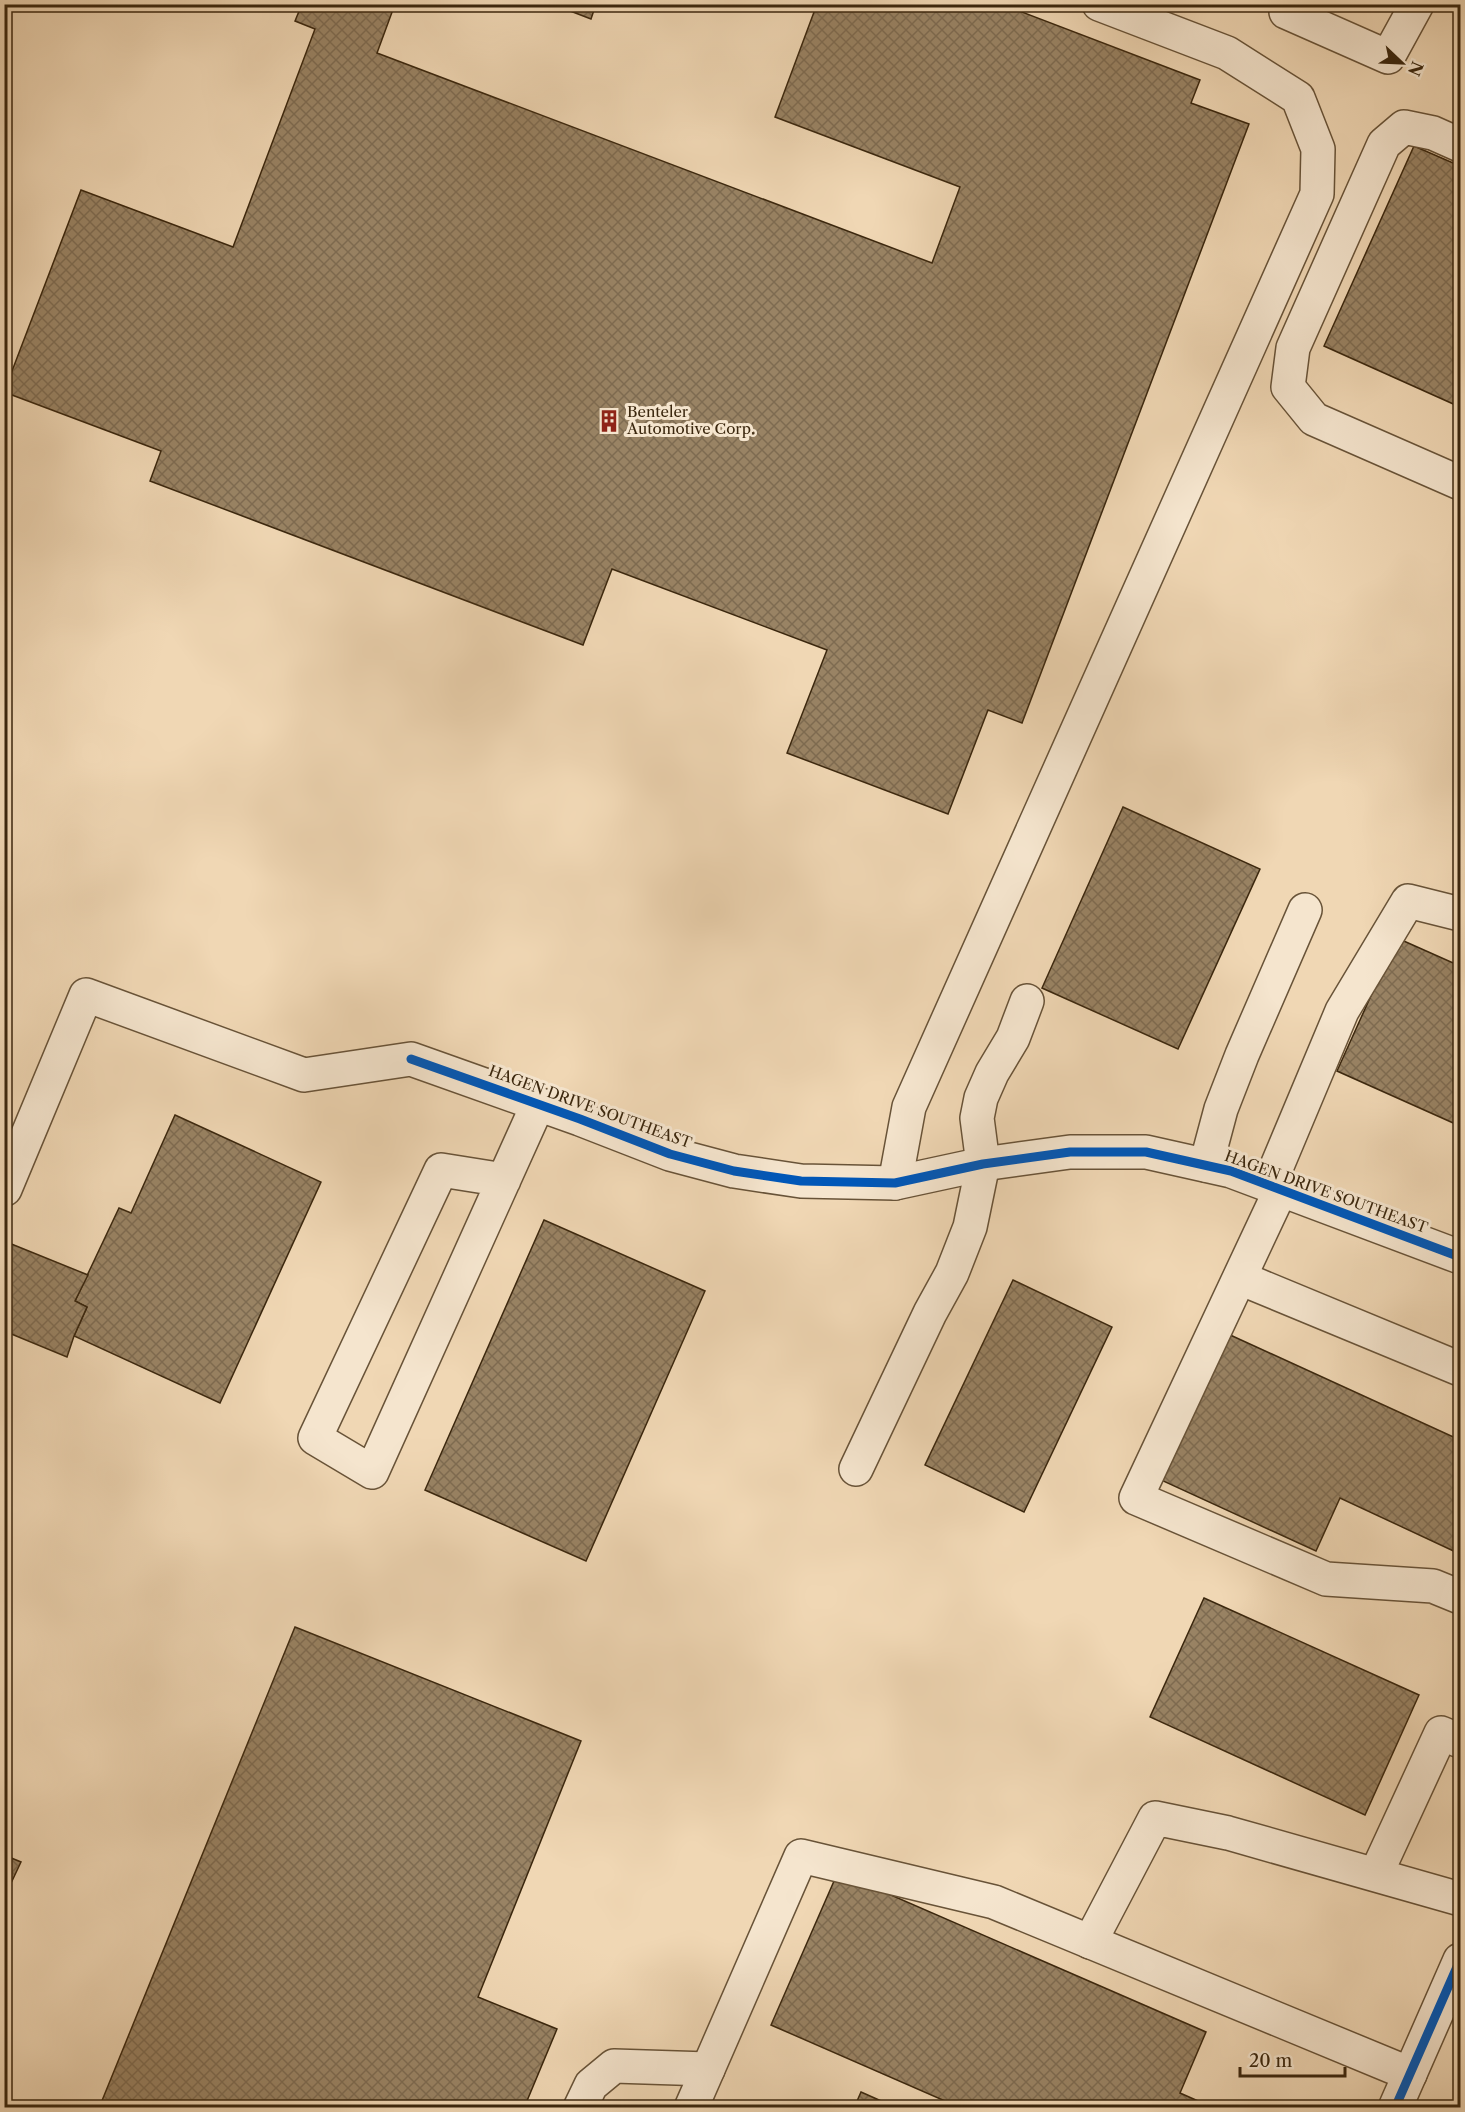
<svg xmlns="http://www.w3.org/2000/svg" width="1465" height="2112" viewBox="0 0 1465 2112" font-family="'Libre Caslon Text',serif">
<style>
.building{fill:url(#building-cross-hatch);stroke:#3b270e;stroke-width:1.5}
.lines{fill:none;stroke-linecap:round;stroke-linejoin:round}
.minor-casing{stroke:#685338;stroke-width:36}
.minor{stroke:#f5e5ce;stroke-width:33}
.cycleway-casing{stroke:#f5e5ce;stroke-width:13}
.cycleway{stroke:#0057b8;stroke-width:9}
.labels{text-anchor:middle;stroke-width:6;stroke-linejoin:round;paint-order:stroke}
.poi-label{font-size:15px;fill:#3b270e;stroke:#f5e5ce;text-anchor:start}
.street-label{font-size:15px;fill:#3b270e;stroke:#f5e5ce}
</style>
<defs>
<pattern id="building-cross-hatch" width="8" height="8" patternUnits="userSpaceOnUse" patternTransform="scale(1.5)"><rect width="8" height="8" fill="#998364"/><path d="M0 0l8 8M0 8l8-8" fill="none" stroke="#7e6b51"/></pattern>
</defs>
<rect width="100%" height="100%" fill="#f0d7b4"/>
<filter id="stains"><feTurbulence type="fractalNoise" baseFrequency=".00333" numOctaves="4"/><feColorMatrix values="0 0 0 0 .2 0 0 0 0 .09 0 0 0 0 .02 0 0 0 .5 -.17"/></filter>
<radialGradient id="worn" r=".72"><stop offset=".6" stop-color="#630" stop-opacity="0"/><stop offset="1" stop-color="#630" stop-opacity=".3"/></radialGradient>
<g class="building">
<path d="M302,4H395L377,53L932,263L960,187L775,117L817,4H1001L1200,80L1191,103L1249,124L1022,723L988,710L948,814L787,753L827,650L612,569L583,645L150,481L161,451L4,392L81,190L233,247L315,29L295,21Z"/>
<path d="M552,4H596L591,19Z"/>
<path d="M1414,146L1460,166V407L1324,346Z"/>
<path d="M1123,807L1260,869L1178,1049L1042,988Z"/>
<path d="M1397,938L1460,966V1126L1337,1071Z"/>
<path d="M175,1115L321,1182L220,1403L74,1336L87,1307L75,1301L119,1208L131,1213Z"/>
<path d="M544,1220L705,1291L586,1561L425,1490Z"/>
<path d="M4,1241L88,1275L75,1301L87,1307L74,1336L67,1357L4,1331Z"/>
<path d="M1013,1280L1112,1327L1024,1512L925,1465Z"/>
<path d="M1228,1334L1460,1440V1554L1340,1498L1316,1551L1161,1480Z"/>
<path d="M1204,1598L1419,1695L1365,1815L1150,1717Z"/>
<path d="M295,1627L581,1741L478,1997L557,2029L524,2108H99Z"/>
<path d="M4,1855L21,1862L4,1898Z"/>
<path d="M838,1872L1206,2032L1180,2093L1214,2108H961L771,2025Z"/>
<path d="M861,2092L897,2108H854Z"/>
</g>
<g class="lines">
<g class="minor-casing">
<g id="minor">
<path d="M1286,12L1388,57L1417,4"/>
<path d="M1460,145L1433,133L1404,127L1384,144L1293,348L1288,387L1314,419L1460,483"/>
<path d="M1206,1165L1221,1109L1242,1055L1305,910"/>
<path d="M504,1180L441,1170L315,1438L372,1472L538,1104"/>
<path d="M895,1183L909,1107L1317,194L1318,149L1298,98L1227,53L1099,4"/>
<path d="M1269,1185L1342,1011L1408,901L1460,914"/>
<path d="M5,1189L86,995L304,1075L411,1059L580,1119L670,1154L734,1171L801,1181L895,1183L983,1164L1070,1152H1146L1231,1171L1460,1257"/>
<path d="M1281,1189L1136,1498L1326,1579L1433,1586L1460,1597"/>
<path d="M1240,1278L1460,1369"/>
<path d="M856,1469L930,1313L952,1273L970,1227L983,1164L977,1118L981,1098L992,1073L1013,1038L1027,1001"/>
<path d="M1376,1874L1441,1733L1460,1741"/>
<path d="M1090,1942L1155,1818L1228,1833L1460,1899"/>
<path d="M580,2108L591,2085L614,2066L708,2069"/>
<path d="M691,2108L801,1856L994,1902L1410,2074"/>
<path d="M1395,2108L1460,1960"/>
</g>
</g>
<use href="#minor" class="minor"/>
<g class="cycleway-casing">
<g id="cycleway">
<path d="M411,1059L580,1119L670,1154L734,1171L801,1181L895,1183L983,1164L1070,1152H1146L1231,1171L1460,1257"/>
<path d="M1395,2108L1460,1960"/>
</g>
</g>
<use href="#cycleway" class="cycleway"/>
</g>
<defs>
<g id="building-bare" transform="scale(1.8)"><path d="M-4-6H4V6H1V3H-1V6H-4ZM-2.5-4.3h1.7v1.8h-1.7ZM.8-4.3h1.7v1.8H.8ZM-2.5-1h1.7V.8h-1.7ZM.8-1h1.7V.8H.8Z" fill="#8f2418" stroke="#f5e5ce" stroke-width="2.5" paint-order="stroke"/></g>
</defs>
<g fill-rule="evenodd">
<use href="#building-bare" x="609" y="421"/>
</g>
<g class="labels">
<g class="poi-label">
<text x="627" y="417">Benteler<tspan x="627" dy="17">Automotive Corp.</tspan></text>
</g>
<g class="street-label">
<text transform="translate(590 1107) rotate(20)" y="5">HAGEN DRIVE SOUTHEAST</text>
<text transform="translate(1326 1192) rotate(20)" y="5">HAGEN DRIVE SOUTHEAST</text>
</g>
</g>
<rect width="1465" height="2112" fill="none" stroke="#f0d7b4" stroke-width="24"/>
<rect x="6" y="6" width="1453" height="2100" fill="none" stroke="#3b270e" stroke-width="3"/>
<rect x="12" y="12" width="1441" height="2088" fill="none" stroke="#3b270e" stroke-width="1.5"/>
<g transform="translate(1402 63) rotate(113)" stroke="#f5e5ce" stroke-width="4.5" paint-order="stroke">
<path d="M0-4.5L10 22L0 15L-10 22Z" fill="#3b270e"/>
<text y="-9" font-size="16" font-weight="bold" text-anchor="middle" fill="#3b270e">N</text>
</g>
<path d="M1240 2067v9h105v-9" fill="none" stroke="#3b270e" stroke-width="3"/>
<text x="1249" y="2067" font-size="18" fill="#3b270e" stroke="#f5e5ce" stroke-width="4.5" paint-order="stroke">20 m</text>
<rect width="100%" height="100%" filter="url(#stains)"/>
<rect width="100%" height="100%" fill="url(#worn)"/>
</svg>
